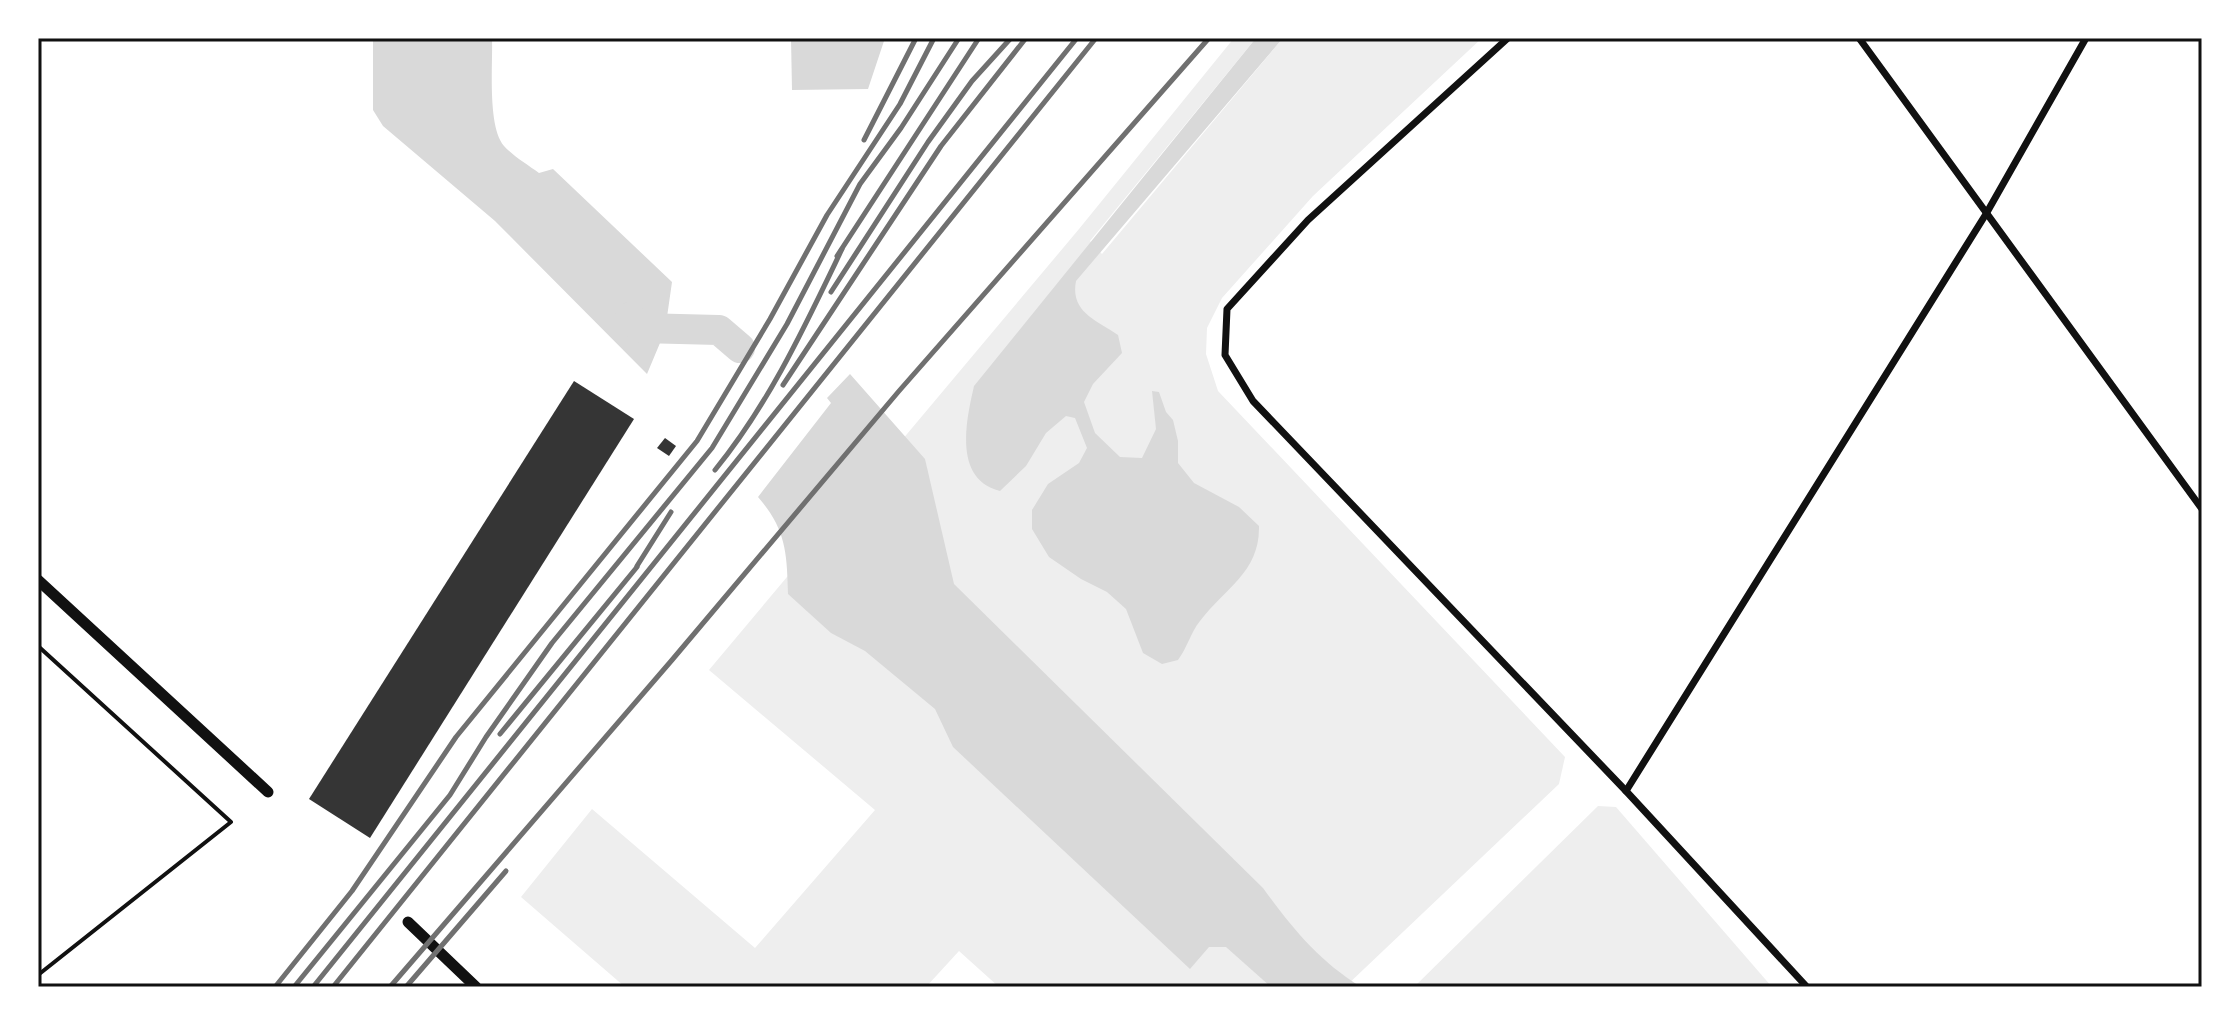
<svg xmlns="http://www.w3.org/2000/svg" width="2240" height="1025" viewBox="0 0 2240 1025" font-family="'Asap Condensed',sans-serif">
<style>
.green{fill:#eee}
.water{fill:#d9d9d9}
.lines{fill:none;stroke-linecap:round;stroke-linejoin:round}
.river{stroke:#d9d9d9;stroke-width:30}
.building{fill:#353535}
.service{stroke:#111;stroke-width:4}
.minor{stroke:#111;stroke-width:7}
.secondary{stroke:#111;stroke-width:11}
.rail{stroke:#707070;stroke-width:5}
.neatline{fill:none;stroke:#111;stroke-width:3}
</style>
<rect width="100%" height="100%" fill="#fff"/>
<g class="green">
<path d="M1234,38H1256L1090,241L1102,254L1283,38H1482L1313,196L1222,298L1207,328L1206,354L1218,391L1565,757L1559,784L1345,987H999L959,951L926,987H625L521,897L592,809L755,948L875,810L709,670L1079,229Z"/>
<path d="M1598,806L1616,807L1772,987H1414Z"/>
</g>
<g class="water">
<path d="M373,38H492C493,64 487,126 504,146C513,156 528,165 539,173L553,169L672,282L665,331L647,374L495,221L383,126L373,110Z"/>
<path d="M791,38H885L868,89L792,90Z"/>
<path d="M1256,38H1283L1076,281C1070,312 1096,320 1118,335L1122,353L1093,384L1084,402L1095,433L1120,457L1142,458L1156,429L1152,391L1159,392L1166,412L1173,420L1178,441V463L1194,483L1239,507L1259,526C1260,572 1225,588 1200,621C1191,632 1187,648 1178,660L1162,664L1143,653L1126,609L1107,592L1081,579L1049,557L1032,529V510L1048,484L1079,463L1087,448L1075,418L1066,416L1046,433L1026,466L1000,491C953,479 966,421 974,386Z"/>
<path d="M850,374L925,459L954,584L1263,888C1293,929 1318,960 1361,987H1271L1226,947H1209L1190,969L953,747L935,709L865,651L831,633L788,594C787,553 786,529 758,497L831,403L827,398Z"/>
</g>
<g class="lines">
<path class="river" d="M630,317L640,328L719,330L740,348"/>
</g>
<g class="building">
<path d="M574,381L634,419L370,838L309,799Z"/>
<path d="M665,438L676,446L669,456L657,448Z"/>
</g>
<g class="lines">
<path class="service" d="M38,646L231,822L38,975"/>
<g class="minor">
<path d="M1508,38L1308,220L1227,309L1225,355L1253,401L1626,791L1807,987"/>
<path d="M1859,38L2202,509"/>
<path d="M1626,791L1986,214L2086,38"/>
</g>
<g class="secondary">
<path d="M38,580L268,792"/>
<path d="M408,922L476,987"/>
</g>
<g class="rail">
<path d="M864,140L916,38"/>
<path d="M837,256L979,38"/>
<path d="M831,292L928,142L972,81L1011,38"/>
<path d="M783,385L941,146L1026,38"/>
<path d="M715,470C769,404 805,326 842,249"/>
<path d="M637,566L671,512"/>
<path d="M500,734L637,567"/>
<path d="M275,987L352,891L456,737L697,441L770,319L827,215L900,104L934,38"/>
<path d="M294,987L450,795L486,737L552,643L712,448L787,324L860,184L901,128L959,38"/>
<path d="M313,987L1077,38"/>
<path d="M333,987L1096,38"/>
<path d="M390,987L672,660L899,391L1209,38"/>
<path d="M406,987L506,871"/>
</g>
</g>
<rect width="2240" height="1025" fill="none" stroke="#ffffff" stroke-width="80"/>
<rect x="40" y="40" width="2160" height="945" class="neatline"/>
</svg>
